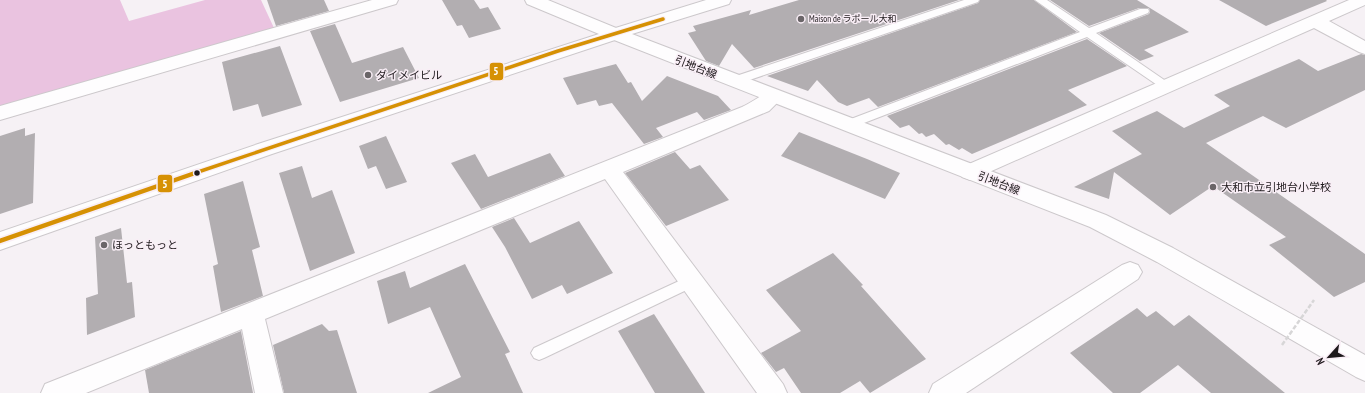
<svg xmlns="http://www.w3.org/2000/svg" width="1365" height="393" viewBox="0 0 1365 393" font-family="'PT Sans Narrow','Noto Sans JP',sans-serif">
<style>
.forest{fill:#eac3e0}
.building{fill:#b2aeb1}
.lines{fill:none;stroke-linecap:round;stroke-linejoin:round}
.service-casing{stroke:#ccc8cb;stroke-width:2}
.minor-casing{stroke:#ccc8cb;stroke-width:2}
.tertiary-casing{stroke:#ccc8cb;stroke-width:2}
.primary-casing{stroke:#ccc8cb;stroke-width:2}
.service{fill:#fefdfe;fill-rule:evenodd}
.minor{fill:#fefdfe;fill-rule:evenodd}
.tertiary{fill:#fefdfe;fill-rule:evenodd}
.primary{fill:#fefdfe;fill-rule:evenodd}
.path-bridge{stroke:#d7d6d7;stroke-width:2.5;stroke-dasharray:4.5 2;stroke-linecap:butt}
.bus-1-far1-casing{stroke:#f9eef6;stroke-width:6}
.bus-1-casing{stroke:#f9eef6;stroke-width:8}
.bus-1-far1{stroke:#d69104;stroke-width:3.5}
.bus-1{stroke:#d69104;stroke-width:4.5}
.poi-dot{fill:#6a6568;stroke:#f9eef6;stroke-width:1.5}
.bus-dot{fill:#1e191c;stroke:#f9eef6;stroke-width:1.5}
.labels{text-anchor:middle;stroke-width:3;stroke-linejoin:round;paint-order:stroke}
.far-poi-label{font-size:9px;fill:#1e191c;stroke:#f9eef6;text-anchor:start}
.street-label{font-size:11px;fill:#1e191c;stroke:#f9eef6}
.poi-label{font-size:11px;fill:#1e191c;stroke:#f9eef6;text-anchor:start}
.line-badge{stroke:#f9eef6;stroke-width:1.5}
.badge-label{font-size:11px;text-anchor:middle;font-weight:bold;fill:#fff}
</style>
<rect width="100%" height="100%" fill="#f6f1f5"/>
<path class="forest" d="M0,0H120L129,21L205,0H261L274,28L0,109Z"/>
<g class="building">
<path d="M267,0H324L329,11L276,26Z"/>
<path d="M442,0H474L480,9L488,7L501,29L469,38L462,25L457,26Z"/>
<path d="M799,0H959L754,68L732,44L719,66L706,61L688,33L696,31L693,26L751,10L749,15Z"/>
<path d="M980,0H1034L1077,32L878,107L869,98L847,106L838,102L817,80L808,91L767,76L978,3Z"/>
<path d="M1050,0H1137L1189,32L1144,50L1154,56L1140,61L1099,33L1149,14L1150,12L1149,8H1139L1089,26Z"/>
<path d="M1219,0H1326L1327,1L1266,26Z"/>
<path d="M335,24L352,63L403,47L419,78L340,102L310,31Z"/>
<path d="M1087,39L1127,66L1068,90L1087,105L972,154L962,148L959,150L949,144L946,145L934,134L926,137L922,133L919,134L909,125L900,128L887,116Z"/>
<path d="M280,46L302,105L262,117L258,104L233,111L222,62Z"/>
<path d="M1361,54L1365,55V90L1286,128L1263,116L1206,143L1365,254V282L1334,297L1269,245L1286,237L1213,186L1170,215L1114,172L1109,199L1074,187L1142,154L1112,131L1157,111L1184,128L1230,106L1214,95L1299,59L1318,71Z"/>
<path d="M616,64L628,83L631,82L642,101L667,76L718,96L731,110L704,120L697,112L656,128L663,137L644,144L612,103L599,106L596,100L577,105L563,78Z"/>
<path d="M25,128V136L35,133L33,203L0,214V136Z"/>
<path d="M799,132L867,159L900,173L885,199L781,156Z"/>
<path d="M386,136L407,182L386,189L376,166L368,169L359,146Z"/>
<path d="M675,152L690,169L700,165L729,200L666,226L625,173Z"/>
<path d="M550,153L565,176L481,209L451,163L475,154L488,177Z"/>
<path d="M302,166L312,198L332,190L355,253L310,271L279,173Z"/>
<path d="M243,181L260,247L252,250L263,296L221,312L213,266L218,264L204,194Z"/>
<path d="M514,218L530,243L579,221L613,273L567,294L562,285L532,299L505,247L492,227Z"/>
<path d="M121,228L127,283L132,282L135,317L87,335L86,298L98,294L95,237Z"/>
<path d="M833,253L863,285L861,286L926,359L870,393L860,381L840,393H801L784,368L776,372L761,353L801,331L766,290Z"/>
<path d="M465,264L510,352L505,354L523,393H428L461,377L430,307L388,324L377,281L405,271L410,288Z"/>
<path d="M1137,308L1147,317L1156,311L1174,326L1189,315L1285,393H1211L1178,365L1140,393H1113L1070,353Z"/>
<path d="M654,314L705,393H655L618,331Z"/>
<path d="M322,324L329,331L337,330L357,393H284L273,345Z"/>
<path d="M241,331L253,393H149L145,370Z"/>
</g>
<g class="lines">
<g class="service-casing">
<g id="service">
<path d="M964,0H979L978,2L738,84L734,85L728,81L730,78Z"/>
<path d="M1035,0H1047L1089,28L1140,9H1148L1149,11L1148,13L1096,33L1173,86L1171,89H1163L1087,37L851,128H843L841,125L843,122L1080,32Z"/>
<path d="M692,275L697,277L699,281L697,285L544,358L539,360L534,358L531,353L534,348Z"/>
</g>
</g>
<g class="minor-casing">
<g id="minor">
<path d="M372,0H398L396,4L0,120V106Z"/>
<path d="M1349,0H1365V5L1329,21L1365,41V54L1359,52L1314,28L978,177L970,180L962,177L959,172L962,167Z"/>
<path d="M773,91L780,93L783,97L769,111L623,172L783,384L787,393H757L605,179L265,319L283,393H255L242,329L86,393H41L45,384L742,107C753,102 762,94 773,91Z"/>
<path d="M1130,262L1138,265L1142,272L1138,279L966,393H929L933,384L1122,265Z"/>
</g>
</g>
<g class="tertiary-casing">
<path id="tertiary" d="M706,0H731L729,4L632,34L1106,215L1173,248L1365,355V381L1356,377L1157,262L1090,227L609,38L606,34L609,30Z"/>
</g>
<g class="primary-casing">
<path id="primary" d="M525,0H548L621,30L624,34L621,38L272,154L0,250V232L258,144L599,34L527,4Z"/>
</g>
<use href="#service" class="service"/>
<use href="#minor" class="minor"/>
<use href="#tertiary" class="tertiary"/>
<use href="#primary" class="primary"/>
<path class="path-bridge" d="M1282,345L1314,300"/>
<g class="bus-1-far1-casing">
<path id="bus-1-far1" d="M195,173L558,51L663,19"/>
</g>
<g class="bus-1-casing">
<path id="bus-1" d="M0,241L198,172"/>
</g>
<use href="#bus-1-far1" class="bus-1-far1"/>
<use href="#bus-1" class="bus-1"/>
</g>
<g class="poi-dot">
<circle cx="801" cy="19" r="4"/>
<circle cx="368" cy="75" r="4"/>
<circle cx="1213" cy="187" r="4"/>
<circle cx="104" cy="245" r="4"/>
</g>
<circle class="bus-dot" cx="197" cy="173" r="3.5"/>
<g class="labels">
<g class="far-poi-label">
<text x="809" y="22">Maison de ラポール大和</text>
</g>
<g class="street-label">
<text transform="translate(696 67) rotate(21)" y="4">引地台線</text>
<text transform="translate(999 183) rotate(21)" y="4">引地台線</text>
</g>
<g class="poi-label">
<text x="376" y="79">ダイメイビル</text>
<text x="1221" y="191">大和市立引地台小学校</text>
<text x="112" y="249">ほっともっと</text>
</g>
</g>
<g class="line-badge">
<rect x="489" y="62" width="15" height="19" rx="4" fill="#d69104"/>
<rect x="157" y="174" width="16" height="19" rx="4" fill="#d69104"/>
</g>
<g class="badge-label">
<text x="496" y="75">5</text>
<text x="165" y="188">5</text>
</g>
<g transform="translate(1329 357) rotate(243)" stroke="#f9eef6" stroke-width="3" paint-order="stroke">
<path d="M0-3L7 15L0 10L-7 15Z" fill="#1e191c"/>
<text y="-6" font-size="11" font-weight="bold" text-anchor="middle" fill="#1e191c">N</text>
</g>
</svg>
